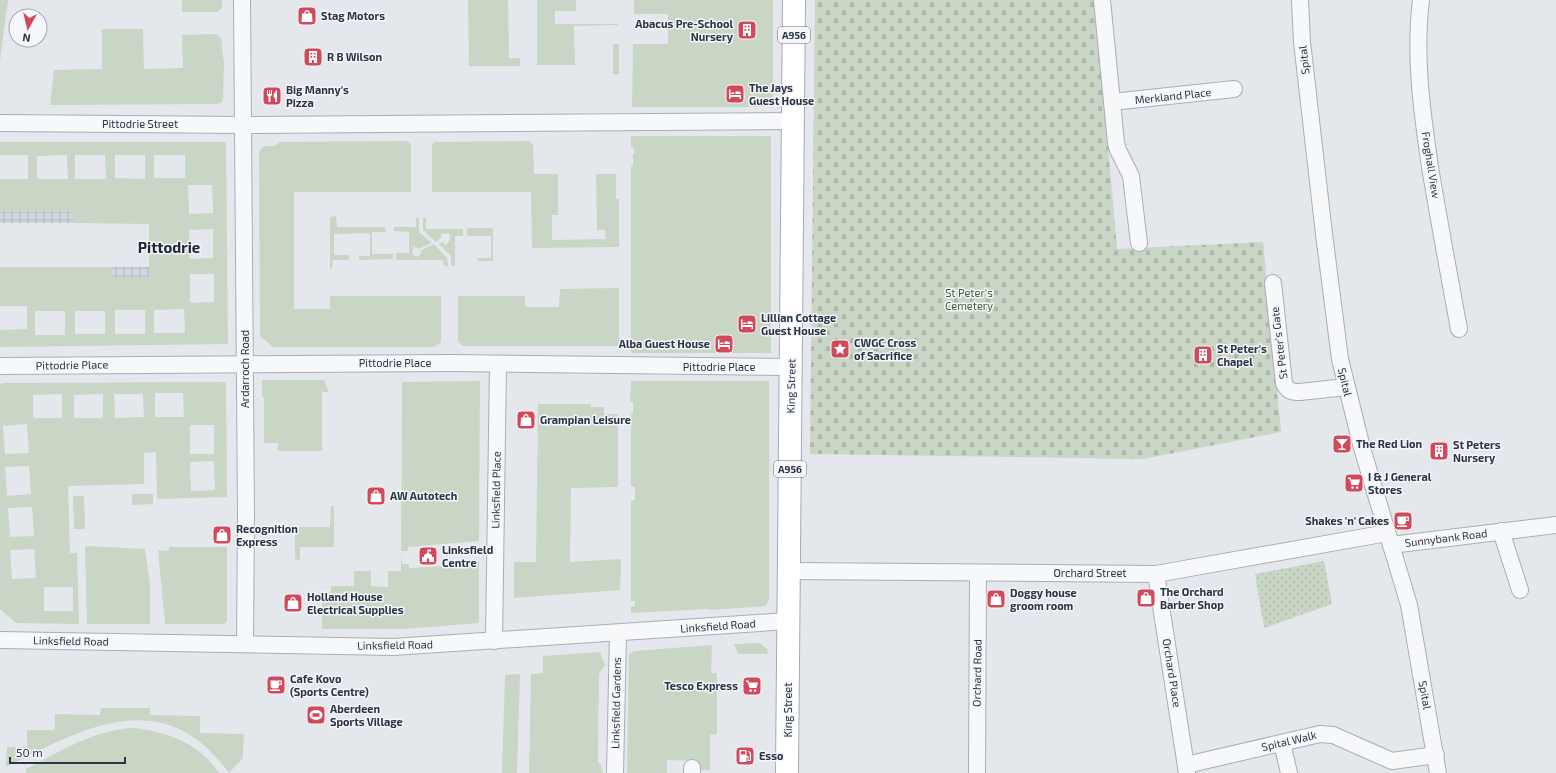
<svg xmlns="http://www.w3.org/2000/svg" width="1556" height="773" viewBox="0 0 1556 773" font-family="'Exo 2',sans-serif">
<style>
.industrial{fill:url(#industrial-grid)}
.green{fill:#c9d6c5;fill-rule:evenodd}
.cemetery{fill:url(#cemetery-stones)}
.park{fill:url(#park-dots)}
.lines{fill:none;stroke-linecap:round;stroke-linejoin:round}
.street-casing{stroke:#a9aeb7;stroke-width:18}
.primary-casing{stroke:#a3abb8;stroke-width:24}
.street{stroke:#f7f8fa;stroke-width:16}
.primary{stroke:#fff;stroke-width:22}
.labels{text-anchor:middle;stroke-width:3;stroke-linejoin:round;paint-order:stroke}
.shield{fill:#f4f6f9;stroke:#676e7b;stroke-width:1}
.shield-label{font-size:10px;font-weight:bold;fill:#2b3445}
.poi-label{font-size:11px;font-weight:bold;fill:#2b3445;stroke:#f4f6f9;text-anchor:start}
.street-label{font-size:11px;fill:#2b3445;stroke:#f4f6f9}
.park-label{font-size:11px;fill:#3f6138;stroke:#f4f6f9}
.district-label{font-size:15px;font-weight:bold;fill:#1d2536;stroke:#f4f6f9}
</style>
<defs>
<pattern id="industrial-grid" width="8" height="8" patternUnits="userSpaceOnUse"><rect width="8" height="8" fill="#d2d6de"/><path d="M0 4h8M4 0v8" fill="none" stroke="#b4b8c0"/></pattern>
<pattern id="cemetery-stones" width="16" height="16" patternUnits="userSpaceOnUse"><rect width="16" height="16" fill="#c9d6c5"/><path d="M2 7V4a2 2 0 0 1 4 0v3zM10 15v-3a2 2 0 0 1 4 0v3z" fill="#adb8ab"/></pattern>
<pattern id="park-dots" width="8" height="8" patternUnits="userSpaceOnUse"><rect width="8" height="8" fill="#c9d6c5"/><path d="M2 2h.1M6 6h.1" fill="none" stroke="#adb8ab" stroke-width="1.8" stroke-linecap="round"/></pattern>
</defs>
<rect width="100%" height="100%" fill="#e4e7ec"/>
<g class="industrial">
<rect x="0" y="212" width="74" height="11"/>
<rect x="111" y="267" width="38" height="10"/>
</g>
<g class="green">
<path d="M0,0H8L0,62Z"/>
<path d="M182,0H222V8L217,12H182Z"/>
<path d="M468,0H508L509,58H520V66H469Z"/>
<path d="M537,0H576V11H555V24H618V25L574,26L575,65H537Z"/>
<path d="M634,0H773V94L770,103L761,107H632L633,44H668V14H634Z"/>
<path d="M102,29H143L144,69L183,68L182,35L217,34L221,38L224,64L223,100L221,103L216,104L50,105L54,70L102,69Z"/>
<rect x="613" y="44" width="6" height="30"/>
<path d="M631,136H771V353H631V167L633,165V156H631L634,154V148L631,147Z"/>
<path d="M407,141L411,144V192H294V309H330V296H441V342L434,347H273L260,336L259,152L264,146H275L280,142Z"/>
<path d="M531,141V144H533L534,174H558V215H552V240L606,239L605,230H597L596,174H616V199H619V247L532,248L531,192H432V144L435,142Z"/>
<path d="M0,142H226L228,344L0,347V330L27,329V306H0V267H111L112,277H149V224L74,223V212H0V179H28V155H0ZM67,155L68,179H37V156ZM105,155L106,179H75V155ZM115,155H145V179L115,178ZM154,155H185V178H154ZM188,185H212L213,213L189,214ZM213,229V258L190,259L189,230ZM190,274H214V302L190,303ZM184,309L185,333H154V310ZM115,310H145V334H115ZM35,311H65V335H35ZM75,311H105V334H75Z"/>
<path d="M336,216L337,227H385L386,232H372V254H393V259L359,260V256H370V233L334,234V255H349V260H333L332,269H330V217Z"/>
<path d="M416,218H419V232L432,243L418,249L414,246L412,254L417,257L422,253L420,251L434,244L447,258L448,266H444L443,260H396V253H409V232L394,231V227H416Z"/>
<path d="M423,218H426V229H463V236H455V266H451V256L439,244L444,241V245C449,243 452,239 449,233L441,234V238L436,242L423,230Z"/>
<path d="M467,228H493V261H478V258H491V236H467Z"/>
<path d="M619,288V346H463L458,342V296H525V307H559L560,289Z"/>
<path d="M262,380H324L329,392H322V451H278V443H264V398L262,396Z"/>
<path d="M480,381L479,541L408,547V551H401L402,564H409V568L448,566L449,563L479,561V623L403,629H322V598H330L331,586H354V571H371V586L388,587V571H401L402,382Z"/>
<path d="M631,381H769V600L766,606L709,610L708,609L631,613V607L635,606V601H631V501L635,500V487L631,486V415L633,412V402H630Z"/>
<path d="M226,382L227,497L157,499L156,452L144,453V484L68,486L70,553H77L79,624L16,623L0,609V385L2,383ZM155,393H183L184,417H155ZM62,394V418H33V395ZM103,394V418H74V395ZM114,394H143L144,417L115,418ZM27,424L29,453L5,454L3,426ZM190,425H214V454H190ZM214,461L215,490L191,491L190,462ZM29,466L31,494L7,496L5,467ZM32,507L34,536L10,537L8,508ZM34,549L36,578L12,579L10,550ZM44,587H73V611H44Z"/>
<path d="M538,404H591V407H604V414H618V487L571,488L570,562L621,559L620,590L514,598V562H536Z"/>
<path d="M132,494H153V504L132,505Z"/>
<path d="M73,496H84L85,529H74Z"/>
<path d="M331,506H334V547H300V560L295,559V527H330Z"/>
<path d="M85,546L145,549L150,583V624H87Z"/>
<path d="M169,547H227V621L224,624H165L158,550L169,551Z"/>
<path d="M760,643L767,649L768,654H738L734,644Z"/>
<path d="M712,645L711,673H717V734L710,735V770H695V761L667,760V773H627L629,654L634,651Z"/>
<path d="M600,652L605,665L599,674L598,762L601,765L603,773H529L531,674L543,673V656Z"/>
<path d="M520,674L517,773H502L505,675Z"/>
<path d="M101,708H150V715L200,716V733L244,734L243,758L229,773C164,683 85,727 6,767L7,747H27V730H55V714L100,715Z"/>
<path d="M135,728C169,732 200,744 219,773H26V769C61,751 95,729 135,728Z"/>
</g>
<path class="cemetery" d="M815,0H1095L1117,249L1263,242L1281,432L1143,459L810,454Z"/>
<path class="park" d="M1324,561L1332,604L1264,628L1255,574Z"/>
<g class="lines">
<g class="street-casing">
<g id="street">
<path d="M242,0L246,514L245,644"/>
<path d="M1102,0L1116,143L1118,150L1131,176L1139,243"/>
<path d="M1300,0L1302,42L1324,234L1340,359L1362,448L1409,605L1438,773"/>
<path d="M1421,0C1414,56 1422,112 1430,167C1439,221 1449,275 1459,329"/>
<path d="M1112,102L1234,89"/>
<path d="M0,123L244,125L793,121"/>
<path d="M1273,283L1284,383C1287,391 1292,392 1300,392L1346,387"/>
<path d="M0,366L452,363L791,367"/>
<path d="M1501,531L1520,590"/>
<path d="M1391,545L1556,525"/>
<path d="M789,571L1156,574L1387,533"/>
<path d="M1156,574L1187,773"/>
<path d="M0,640L393,647L789,621"/>
<path d="M494,641L498,364"/>
<path d="M1282,743L1289,773"/>
<path d="M1186,765L1320,734L1333,735L1392,761L1436,755"/>
<path d="M615,773L618,633"/>
<path d="M692,773V768"/>
<path d="M977,773L978,573"/>
</g>
</g>
<g class="primary-casing">
<path id="primary" d="M787,773L794,0"/>
</g>
<use href="#street" class="street"/>
<use href="#primary" class="primary"/>
</g>
<defs>
<g id="shop-square" transform="scale(1)"><rect x="-9" y="-9" width="18" height="18" rx="4" fill="#d1495b" stroke="#f4f6f9"/><path d="M-5-2.5h2.3a2.7 3.5 0 0 1 5.4 0H5L5.5 6h-11ZM-1.5-2.5h3a1.5 2.3 0 0 0-3 0Z" fill="#fff"/></g>
<g id="building-square" transform="scale(1)"><rect x="-9" y="-9" width="18" height="18" rx="4" fill="#d1495b" stroke="#f4f6f9"/><path d="M-4-6H4V6H1V3H-1V6H-4ZM-2.5-4.3h1.7v1.8h-1.7ZM.8-4.3h1.7v1.8H.8ZM-2.5-1h1.7V.8h-1.7ZM.8-1h1.7V.8H.8Z" fill="#fff"/></g>
<g id="hotel-square" transform="scale(1)"><rect x="-9" y="-9" width="18" height="18" rx="4" fill="#d1495b" stroke="#f4f6f9"/><path d="M-6-4.5h1.5V1H6V5H4.5V3h-9V5H-6ZM-4 0a1.8 1.8 0 1 1 3.6 0ZM.5 0V-2.5h3Q6-2.5 6 0Z" fill="#fff"/></g>
<g id="restaurant-square" transform="scale(1)"><rect x="-9" y="-9" width="18" height="18" rx="4" fill="#d1495b" stroke="#f4f6f9"/><path d="M-5-6h1v4h1v-4h1v4h1v-4h1v5L-1.5 .5V6h-2V.5L-5-1ZM5-6V6H3V1.5H1.5Q1.5-4 5-6Z" fill="#fff"/></g>
<g id="sight-square" transform="scale(1)"><rect x="-9" y="-9" width="18" height="18" rx="4" fill="#d1495b" stroke="#f4f6f9"/><path d="M0-6L1.8-2.2L6-1.7L2.9 1.2L3.7 5.4L0 3.3L-3.7 5.4L-2.9 1.2L-6-1.7L-1.8-2.2Z" fill="#fff"/></g>
<g id="bar-square" transform="scale(1)"><rect x="-9" y="-9" width="18" height="18" rx="4" fill="#d1495b" stroke="#f4f6f9"/><path d="M-6-5H6L.8 .8V4.5H3.5V6h-7V4.5H-.8V.8Z" fill="#fff"/></g>
<g id="supermarket-square" transform="scale(1)"><rect x="-9" y="-9" width="18" height="18" rx="4" fill="#d1495b" stroke="#f4f6f9"/><path d="M-6-5.5h2.5l.6 2H6L4.5 2H-2.5L-4.4-4H-6ZM-1.5 3.2a1.3 1.3 0 1 0 .1 0ZM3 3.2a1.3 1.3 0 1 0 .1 0Z" fill="#fff"/></g>
<g id="cafe-square" transform="scale(1)"><rect x="-9" y="-9" width="18" height="18" rx="4" fill="#d1495b" stroke="#f4f6f9"/><path d="M-5.5-4.5H6V0H3Q3 3.5 0 3.5H-2.5Q-5.5 3.5-5.5 0ZM3-3.2v2h1.7v-2ZM-6 4.5H4V6H-6Z" fill="#fff"/></g>
<g id="civic-square" transform="scale(1)"><rect x="-9" y="-9" width="18" height="18" rx="4" fill="#d1495b" stroke="#f4f6f9"/><path d="M-.6-6.5H3V-4.5H.6V-3L4-1V1h2V6H-6V1h2V-1L-.6-3ZM-1.2 2.5V6h2.4V2.5Z" fill="#fff"/></g>
<g id="stadium-square" transform="scale(1)"><rect x="-9" y="-9" width="18" height="18" rx="4" fill="#d1495b" stroke="#f4f6f9"/><path d="M0-5a6.5 5 0 1 0 0 10a6.5 5 0 1 0 0-10ZM-3.5-1.8h7v3.6h-7Z" fill="#fff"/></g>
<g id="fuel-square" transform="scale(1)"><rect x="-9" y="-9" width="18" height="18" rx="4" fill="#d1495b" stroke="#f4f6f9"/><path d="M-5.5-6h7V0h2V4h1.3V-2.5L3-4.5l.8-.8L6-3V5H2.5V1h-1V6h-7ZM-4.2-4.7v3.2H.2V-4.7Z" fill="#fff"/></g>
</defs>
<g fill-rule="evenodd">
<use href="#shop-square" x="307" y="16"/>
<use href="#building-square" x="747" y="30"/>
<use href="#building-square" x="313" y="57"/>
<use href="#hotel-square" x="735" y="94"/>
<use href="#restaurant-square" x="272" y="96"/>
<use href="#hotel-square" x="747" y="324"/>
<use href="#hotel-square" x="724" y="344"/>
<use href="#sight-square" x="840" y="349"/>
<use href="#building-square" x="1203" y="355"/>
<use href="#shop-square" x="526" y="420"/>
<use href="#bar-square" x="1342" y="444"/>
<use href="#building-square" x="1439" y="451"/>
<use href="#supermarket-square" x="1354" y="483"/>
<use href="#shop-square" x="376" y="496"/>
<use href="#cafe-square" x="1403" y="521"/>
<use href="#shop-square" x="222" y="535"/>
<use href="#civic-square" x="428" y="556"/>
<use href="#shop-square" x="1146" y="598"/>
<use href="#shop-square" x="996" y="599"/>
<use href="#shop-square" x="293" y="603"/>
<use href="#cafe-square" x="276" y="685"/>
<use href="#supermarket-square" x="752" y="686"/>
<use href="#stadium-square" x="316" y="715"/>
<use href="#fuel-square" x="745" y="756"/>
</g>
<g class="labels">
<g class="shield">
<rect x="778" y="27" width="32" height="16" rx="3"/>
<rect x="774" y="461" width="32" height="16" rx="3"/>
</g>
<g class="shield-label">
<text x="794" y="39">A956</text>
<text x="790" y="473">A956</text>
</g>
<g class="poi-label">
<text x="321" y="20">Stag Motors</text>
<text x="733" y="28" text-anchor="end">Abacus Pre-School<tspan x="733" dy="13">Nursery</tspan></text>
<text x="327" y="61">R B Wilson</text>
<text x="749" y="92">The Jays<tspan x="749" dy="13">Guest House</tspan></text>
<text x="286" y="94">Big Manny's<tspan x="286" dy="13">Pizza</tspan></text>
<text x="761" y="322">Lillian Cottage<tspan x="761" dy="13">Guest House</tspan></text>
<text x="854" y="347">CWGC Cross<tspan x="854" dy="13">of Sacrifice</tspan></text>
<text x="710" y="348" text-anchor="end">Alba Guest House</text>
<text x="1217" y="353">St Peter's<tspan x="1217" dy="13">Chapel</tspan></text>
<text x="540" y="424">Grampian Leisure</text>
<text x="1356" y="448">The Red Lion</text>
<text x="1453" y="449">St Peters<tspan x="1453" dy="13">Nursery</tspan></text>
<text x="1368" y="481">I &amp; J General<tspan x="1368" dy="13">Stores</tspan></text>
<text x="390" y="500">AW Autotech</text>
<text x="1389" y="525" text-anchor="end">Shakes 'n' Cakes</text>
<text x="236" y="533">Recognition<tspan x="236" dy="13">Express</tspan></text>
<text x="442" y="554">Linksfield<tspan x="442" dy="13">Centre</tspan></text>
<text x="1160" y="596">The Orchard<tspan x="1160" dy="13">Barber Shop</tspan></text>
<text x="1010" y="597">Doggy house<tspan x="1010" dy="13">groom room</tspan></text>
<text x="307" y="601">Holland House<tspan x="307" dy="13">Electrical Supplies</tspan></text>
<text x="290" y="683">Cafe Kovo<tspan x="290" dy="13">(Sports Centre)</tspan></text>
<text x="738" y="690" text-anchor="end">Tesco Express</text>
<text x="330" y="713">Aberdeen<tspan x="330" dy="13">Sports Village</tspan></text>
<text x="759" y="760">Esso</text>
</g>
<g class="street-label">
<text transform="translate(1304 60) rotate(-96)" y="4">Spital</text>
<text transform="translate(1173 96) rotate(-6)" y="4">Merkland Place</text>
<text x="140" y="128">Pittodrie Street</text>
<text transform="translate(1431 165) rotate(81)" y="4">Froghall View</text>
<text transform="translate(1279 343) rotate(-97)" y="4">St Peter's Gate</text>
<text x="395" y="367">Pittodrie Place</text>
<text transform="translate(72 365) rotate(-1)" y="4">Pittodrie Place</text>
<text x="719" y="371">Pittodrie Place</text>
<text transform="translate(245 369) rotate(-90)" y="4">Ardarroch Road</text>
<text transform="translate(1345 382) rotate(76)" y="4">Spital</text>
<text transform="translate(791 386) rotate(-89)" y="4">King Street</text>
<text transform="translate(496 490) rotate(-89)" y="4">Linksfield Place</text>
<text transform="translate(1446 538) rotate(-7)" y="4">Sunnybank Road</text>
<text x="1090" y="577">Orchard Street</text>
<text transform="translate(718 626) rotate(-4)" y="4">Linksfield Road</text>
<text transform="translate(71 641) rotate(1)" y="4">Linksfield Road</text>
<text transform="translate(395 645) rotate(-1)" y="4">Linksfield Road</text>
<text transform="translate(977 673) rotate(-89)" y="4">Orchard Road</text>
<text transform="translate(1172 673) rotate(81)" y="4">Orchard Place</text>
<text transform="translate(1425 695) rotate(80)" y="4">Spital</text>
<text transform="translate(616 703) rotate(-89)" y="4">Linksfield Gardens</text>
<text transform="translate(788 710) rotate(-90)" y="4">King Street</text>
<text transform="translate(1289 741) rotate(-13)" y="4">Spital Walk</text>
</g>
<g class="park-label">
<text x="969" y="297">St Peter's<tspan x="969" dy="13">Cemetery</tspan></text>
</g>
<g class="district-label">
<text x="169" y="253">Pittodrie</text>
</g>
</g>
<g transform="translate(28 28) rotate(188)"><circle r="19" fill="#f4f6f9" stroke="#a4a8b1"/>
<path d="M0-3L7 15L0 10L-7 15Z" fill="#d1495b"/>
<text y="-6" font-size="11" font-weight="bold" text-anchor="middle" fill="#2b3445">N</text>
</g>
<path d="M10 757v6h115v-6" fill="none" stroke="#2b3445" stroke-width="2"/>
<text x="16" y="757" font-size="12" fill="#2b3445" stroke="#f4f6f9" stroke-width="3" paint-order="stroke">50 m</text>
</svg>
